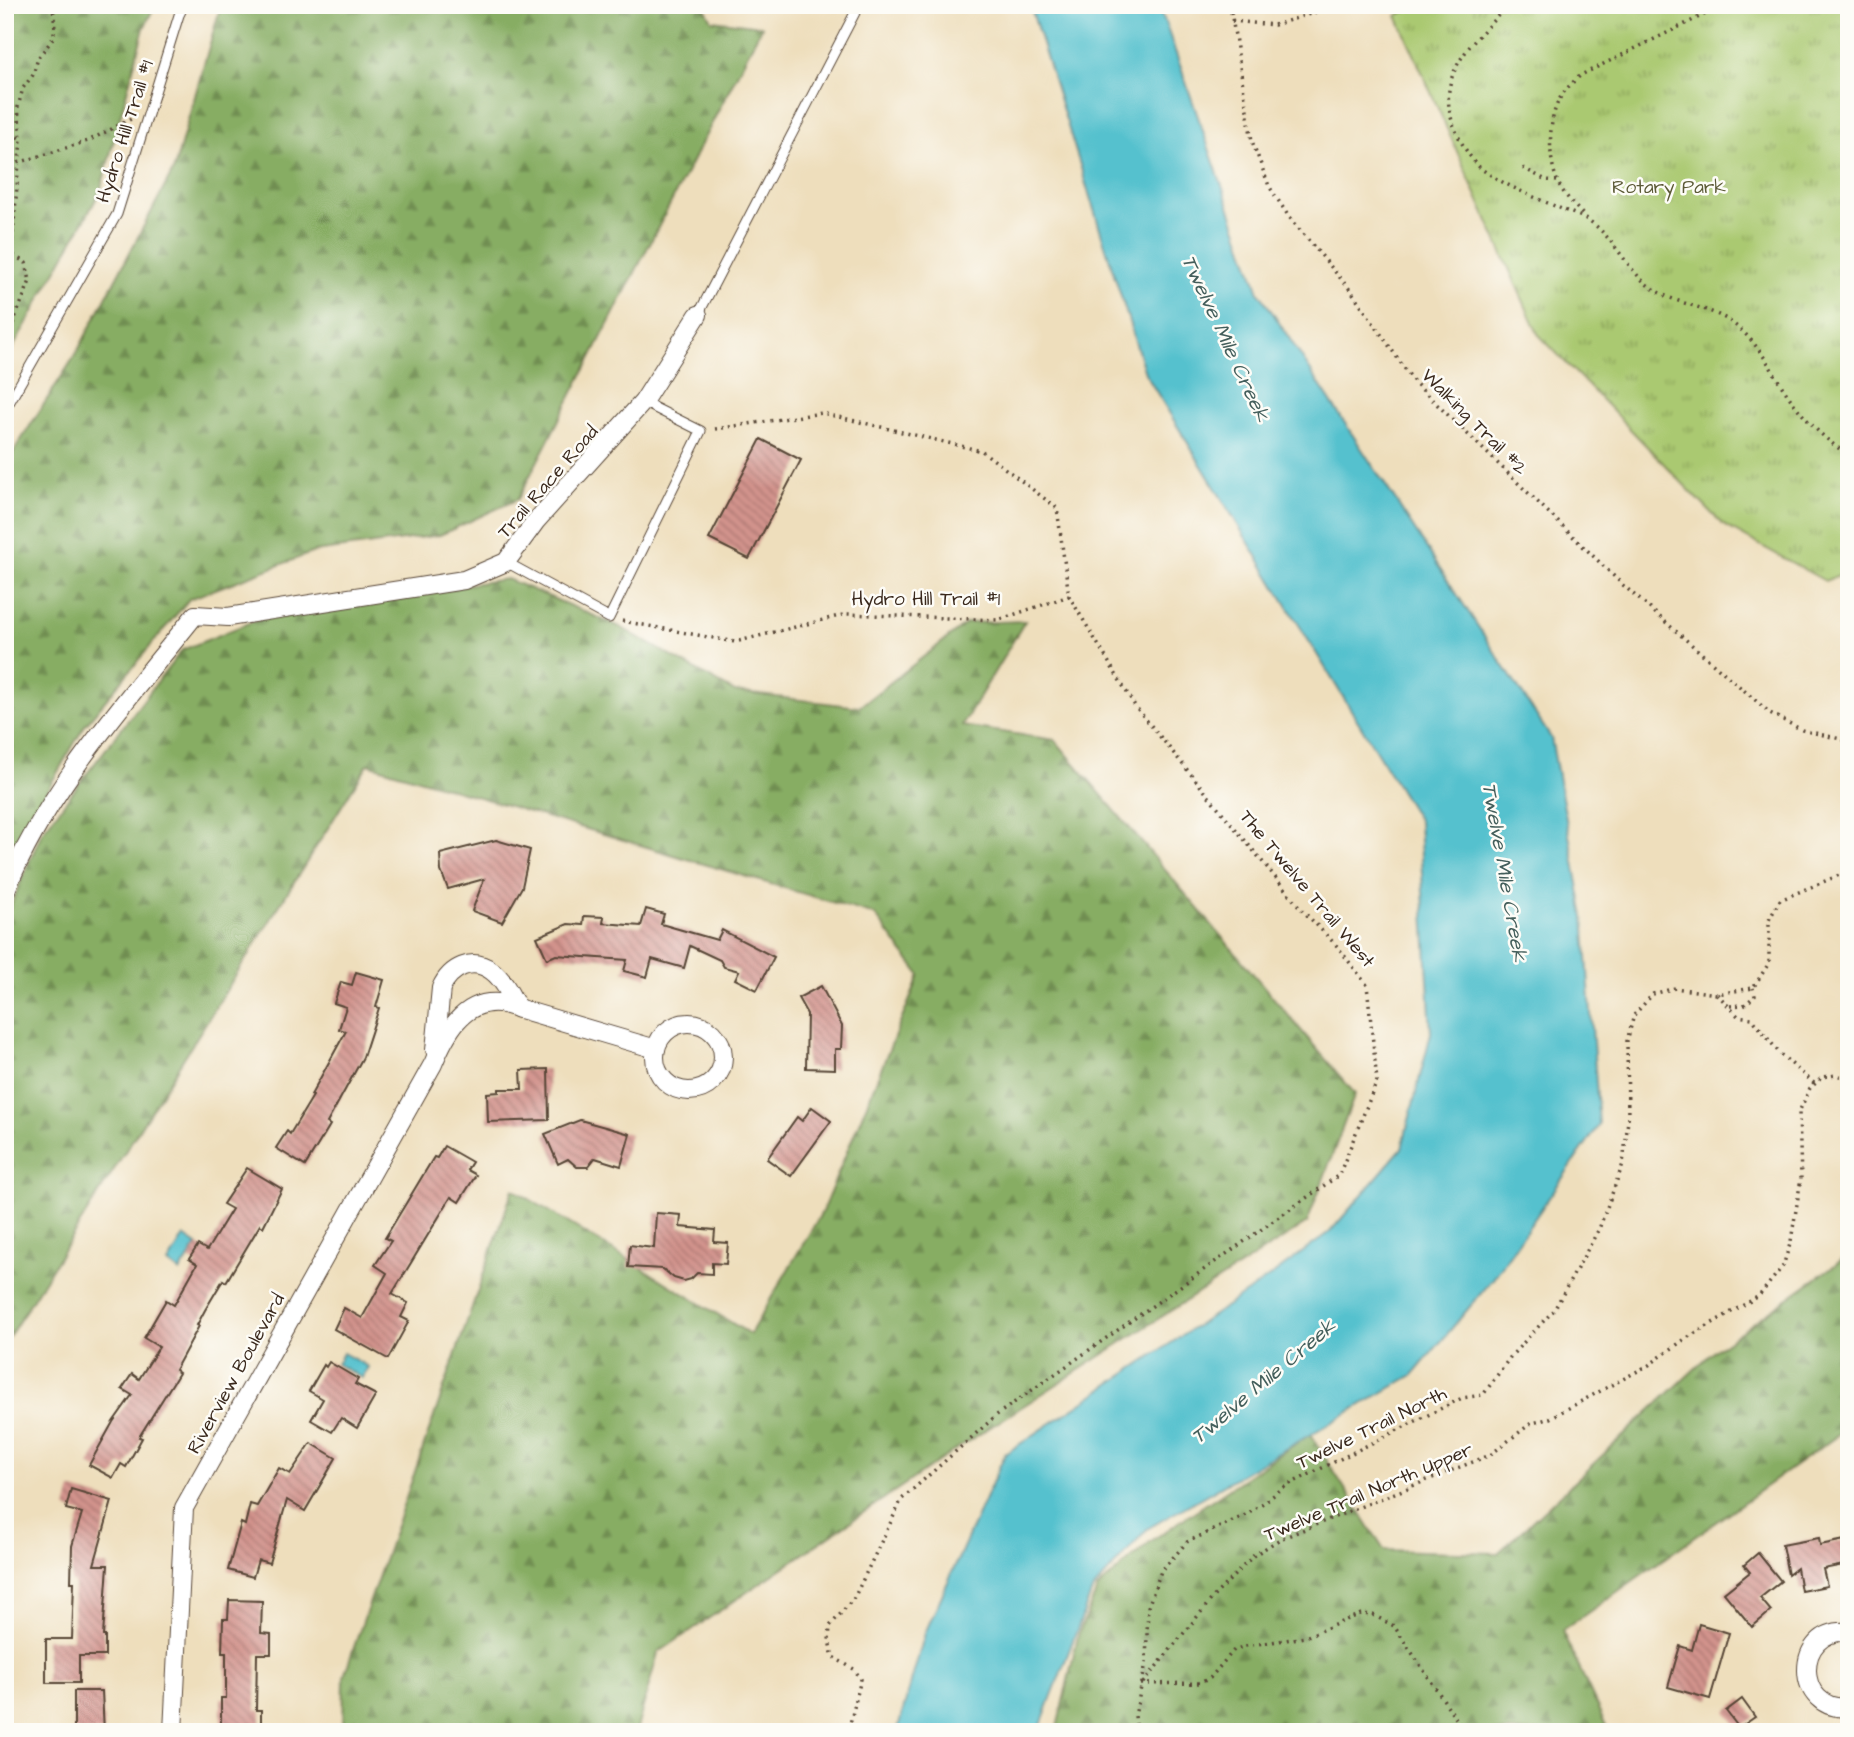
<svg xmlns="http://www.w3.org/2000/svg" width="1854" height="1737" viewBox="0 0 1854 1737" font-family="'Architects Daughter',sans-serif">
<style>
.forest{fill:url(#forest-firs);stroke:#616c40;stroke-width:2}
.park{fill:url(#park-tufts);stroke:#727a48;stroke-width:2}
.water{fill:#55c1ce;stroke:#487676;stroke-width:2}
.building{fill:url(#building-back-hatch)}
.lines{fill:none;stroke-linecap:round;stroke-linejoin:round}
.service-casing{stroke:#564536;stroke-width:11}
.minor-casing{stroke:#564536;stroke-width:20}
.path{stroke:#564536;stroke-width:3.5;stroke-dasharray:2 5;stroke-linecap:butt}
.service{stroke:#fff;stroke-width:9}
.minor{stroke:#fff;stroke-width:18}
.labels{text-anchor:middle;stroke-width:5;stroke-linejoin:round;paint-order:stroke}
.street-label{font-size:19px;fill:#3b2a1e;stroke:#fdfcf7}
.park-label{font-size:19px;fill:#5c5a37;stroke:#fdfcf7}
.water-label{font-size:21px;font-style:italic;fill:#445f5c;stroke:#fdfcf7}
</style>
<defs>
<pattern id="forest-firs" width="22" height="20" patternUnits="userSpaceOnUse" patternTransform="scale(1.75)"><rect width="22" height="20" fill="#87ad63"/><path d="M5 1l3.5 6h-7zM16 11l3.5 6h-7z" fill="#708d51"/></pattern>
<pattern id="park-tufts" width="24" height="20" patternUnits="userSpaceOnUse" patternTransform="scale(1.75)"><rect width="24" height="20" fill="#aac971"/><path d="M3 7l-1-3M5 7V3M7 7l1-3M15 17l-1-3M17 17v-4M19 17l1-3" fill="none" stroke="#8ca35c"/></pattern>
<pattern id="building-back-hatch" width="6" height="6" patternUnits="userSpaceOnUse" patternTransform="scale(1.75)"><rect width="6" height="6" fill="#d2938c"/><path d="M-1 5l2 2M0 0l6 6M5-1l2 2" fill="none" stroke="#ac7872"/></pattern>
</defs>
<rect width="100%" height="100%" fill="#fdfcf7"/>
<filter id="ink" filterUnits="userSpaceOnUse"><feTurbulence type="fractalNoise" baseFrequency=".0143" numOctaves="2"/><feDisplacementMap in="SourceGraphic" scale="14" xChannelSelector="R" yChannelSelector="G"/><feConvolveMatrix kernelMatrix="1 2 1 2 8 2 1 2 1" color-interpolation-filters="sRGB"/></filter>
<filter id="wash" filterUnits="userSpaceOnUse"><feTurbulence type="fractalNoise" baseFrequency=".00686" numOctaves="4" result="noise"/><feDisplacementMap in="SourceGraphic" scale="28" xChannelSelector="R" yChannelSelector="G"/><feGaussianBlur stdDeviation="1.57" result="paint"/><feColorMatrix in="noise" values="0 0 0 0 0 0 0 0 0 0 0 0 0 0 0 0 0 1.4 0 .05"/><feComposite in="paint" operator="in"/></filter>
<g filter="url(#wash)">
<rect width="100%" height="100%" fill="#eedebc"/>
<g class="forest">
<path d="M5,5H155L144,28L100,192L5,362Z"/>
<path d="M221,5H703L712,20L762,26L518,499L440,535L314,552L189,599L85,725L5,863V465L76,354L174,169Z"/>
<path d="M507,579L618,626L735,692L859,707L967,623L1025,621L962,726L1055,740L1355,1094L1307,1223L958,1448L658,1653L636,1732H343L344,1676L513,1189L750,1334L822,1212L920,975L875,915L368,764L9,1337L5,1336V919L42,832L182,650L278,611Z"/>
<path d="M1849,1255V1433H1841L1562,1631L1609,1732H1056L1079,1632L1098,1588L1151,1541L1310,1434L1384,1550L1498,1553L1715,1350Z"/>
</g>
<path class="park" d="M1415,5H1849V571L1825,581L1722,524L1538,334L1397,16Z"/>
<g class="water">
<path d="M1030,5H1159L1259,292L1551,738L1584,916L1599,1125L1493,1279L1413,1375L1147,1529L1092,1591L1038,1732H897L925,1633L1005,1454L1261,1283L1330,1232L1402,1148L1431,1033L1419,821L1145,373Z"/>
<path d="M184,1236L197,1245L180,1272L168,1263Z"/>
<path d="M343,1353L368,1367L362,1378L337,1364Z"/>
</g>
<g id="blocks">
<g class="building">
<path d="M761,439L801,460L749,559L709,539Z"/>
<path d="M496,840L530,850L522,887L502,922L472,911L484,879L448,889L441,871L440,854Z"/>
<path d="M646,909L664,914L661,924L717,940L722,930L774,957L757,990L735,979L739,971L724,967L720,960L690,946L684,968L652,959L647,977L624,971L627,960L556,955L547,959L537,937L568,924L583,925L584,916L604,917L603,923L641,926Z"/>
<path d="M356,972L384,980L376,1007L379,1008L363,1057L327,1123L330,1125L305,1166L276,1148L287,1131L290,1134L313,1096L311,1095L346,1031L339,1029L346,1007L334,1003L341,982L352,985Z"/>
<path d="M821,986L842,1026L841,1049H835V1069L806,1068L807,1014L798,998Z"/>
<path d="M548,1069L549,1120L488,1122L487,1093L499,1092V1089H522L521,1070Z"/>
<path d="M812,1107L831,1121L791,1176L767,1159L797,1117L802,1121Z"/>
<path d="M580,1120L630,1134L621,1166L595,1158L588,1167H577L568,1159L558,1164L545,1134Z"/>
<path d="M444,1146L472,1162L467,1170L476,1175L459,1202L451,1197L392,1294L408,1303L401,1317L409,1321L388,1359L334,1329L344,1308L362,1318L387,1273L375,1265L391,1241L385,1238L434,1157L437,1158Z"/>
<path d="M247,1168L282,1189L263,1227L260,1225L226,1282L223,1280L205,1310L197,1325L199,1326L175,1370L179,1373L139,1437L142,1438L126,1467L121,1464L113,1478L89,1465L113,1422L132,1395L122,1389L132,1374L139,1379L159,1347L144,1338L166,1300L174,1305L197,1264L189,1259L198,1245L207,1250L232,1209L223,1204Z"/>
<path d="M656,1213L681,1215L680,1227L715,1230L714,1242L728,1243L726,1264L712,1263V1274L697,1273L691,1279L684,1281L674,1278L663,1269L628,1267L630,1245L654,1248Z"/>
<path d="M329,1362L358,1379L355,1384L376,1395L357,1428L341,1418L332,1432L311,1420L323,1399L309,1391L324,1365L326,1367Z"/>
<path d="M311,1443L336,1458L305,1511L287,1500L269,1563L258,1560L253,1577L228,1570L241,1523L245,1525L250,1504L257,1506L279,1468L290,1474Z"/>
<path d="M71,1489L112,1501L94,1565H108L103,1636H105V1656H79V1683H46V1639H72L74,1582H71L72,1546L82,1513L66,1509Z"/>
<path d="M1819,1538L1820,1545L1845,1540L1849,1564L1823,1569L1827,1586L1801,1591L1797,1568L1788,1575L1782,1545Z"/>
<path d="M1758,1553L1781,1581L1760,1598L1771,1611L1752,1627L1724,1593L1750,1572L1744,1565Z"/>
<path d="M229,1600L262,1601L261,1633L271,1634V1654H257L256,1710H261V1731L221,1730V1698H226V1653H222L223,1619H228Z"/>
<path d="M1699,1624L1729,1633L1710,1699L1668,1687L1680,1646L1692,1650Z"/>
<path d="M74,1691H102L104,1732H74Z"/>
<path d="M1742,1699L1755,1717L1739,1728L1726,1711Z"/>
</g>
</g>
</g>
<g filter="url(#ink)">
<use href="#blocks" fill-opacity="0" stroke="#564536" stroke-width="2"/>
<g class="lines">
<g class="service-casing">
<g id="service">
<path d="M698,315L859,5"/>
<path d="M5,410L117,214L179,15L184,5"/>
<path d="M506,562L609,618L701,431L643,402"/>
</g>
</g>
<g class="minor-casing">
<g id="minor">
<path d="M5,892C48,787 125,703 195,615L228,617L464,580L506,562L536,521L643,402L698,315"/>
<circle cx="689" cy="1057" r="34"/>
<path d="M435,1050L441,988C450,968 472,956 492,971C504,980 511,996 518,1009"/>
<path d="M1849,1632C1792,1627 1794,1714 1849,1707"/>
<path d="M173,1732L184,1508L433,1064C445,1035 462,999 500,1003L656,1049"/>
</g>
</g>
<g class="path">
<path d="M1230,5L1252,141L1269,186L1289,217L1352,292L1414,382L1623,585L1770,713L1802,730L1849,741"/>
<path d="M1508,5C1473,43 1431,75 1456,131C1461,143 1472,162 1483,170C1507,187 1537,198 1564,210C1571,213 1581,216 1588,220C1613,236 1626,268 1649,286C1675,306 1710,305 1735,325C1757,342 1769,365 1783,388C1801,415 1821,438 1849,455"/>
<path d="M1232,21L1274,25L1340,5"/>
<path d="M5,130L21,139"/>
<path d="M5,167L88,141L131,119"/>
<path d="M1523,168L1546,180L1557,181"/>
<path d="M1587,219C1576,207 1563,195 1557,180C1548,158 1548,121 1559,100C1564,90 1572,83 1581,75L1724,5"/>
<path d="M5,288L9,282L21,139L18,107L23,88L33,75L38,58L52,40L55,29L53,5"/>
<path d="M5,343L30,281L26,263L13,255"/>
<path d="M715,429L822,413L982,451L1057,508L1069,596L1135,706L1302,910L1337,946L1367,985L1377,1081L1339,1175L998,1414L902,1499L854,1598L830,1626L829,1641L833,1657L854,1669L861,1679L848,1732"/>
<path d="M622,621L735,642L847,614L998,620L1069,596"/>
<path d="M1846,923L1849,924"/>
<path d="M1717,994L1738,1016L1752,1018L1780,1054L1815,1084"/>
<path d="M1730,1006L1744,1005L1755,996L1753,988"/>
<path d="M1143,1683L1215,1595L1253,1556L1280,1539L1490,1455L1530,1424L1550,1418L1649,1365L1685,1339L1759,1296L1783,1266L1791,1241L1801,1179L1799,1112L1810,1088L1823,1077L1836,1075L1849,1079"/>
<path d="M1141,1684L1200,1683L1210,1678L1234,1650L1245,1646L1305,1637L1361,1614L1373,1615L1394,1626L1465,1732"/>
<path d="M1137,1732L1135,1716L1146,1663L1148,1607L1161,1571L1187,1542L1248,1514L1286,1486L1462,1398L1483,1395L1511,1356L1554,1310L1599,1229L1623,1164L1628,1120L1627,1041L1634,1015L1653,994L1675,988L1717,994L1753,988L1769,963V920L1780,900L1849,871"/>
</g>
<use href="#service" class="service"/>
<use href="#minor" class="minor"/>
</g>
</g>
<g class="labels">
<g class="street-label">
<text transform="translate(124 131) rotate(-72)" y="7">Hydro Hill Trail #1</text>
<text transform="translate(1475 421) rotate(45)" y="7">Walking Trail #2</text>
<text transform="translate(547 481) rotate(-49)" y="7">Trail Race Road</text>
<text x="926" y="605">Hydro Hill Trail #1</text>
<text transform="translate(1308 888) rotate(50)" y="7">The Twelve Trail West</text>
<text transform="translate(235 1373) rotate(-61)" y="7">Riverview Boulevard</text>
<text transform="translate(1371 1427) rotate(-26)" y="7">Twelve Trail North</text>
<text transform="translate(1368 1491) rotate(-23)" y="7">Twelve Trail North Upper</text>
</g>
<g class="park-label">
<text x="1669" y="193">Rotary Park</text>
</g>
<g class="water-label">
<text transform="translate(1226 338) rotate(65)" y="7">Twelve Mile Creek</text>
<text transform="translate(1505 872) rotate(80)" y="7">Twelve Mile Creek</text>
<text transform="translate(1263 1381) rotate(-40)" y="7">Twelve Mile Creek</text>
</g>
</g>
<rect width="1854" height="1737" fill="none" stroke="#fdfcf7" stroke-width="28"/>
</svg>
